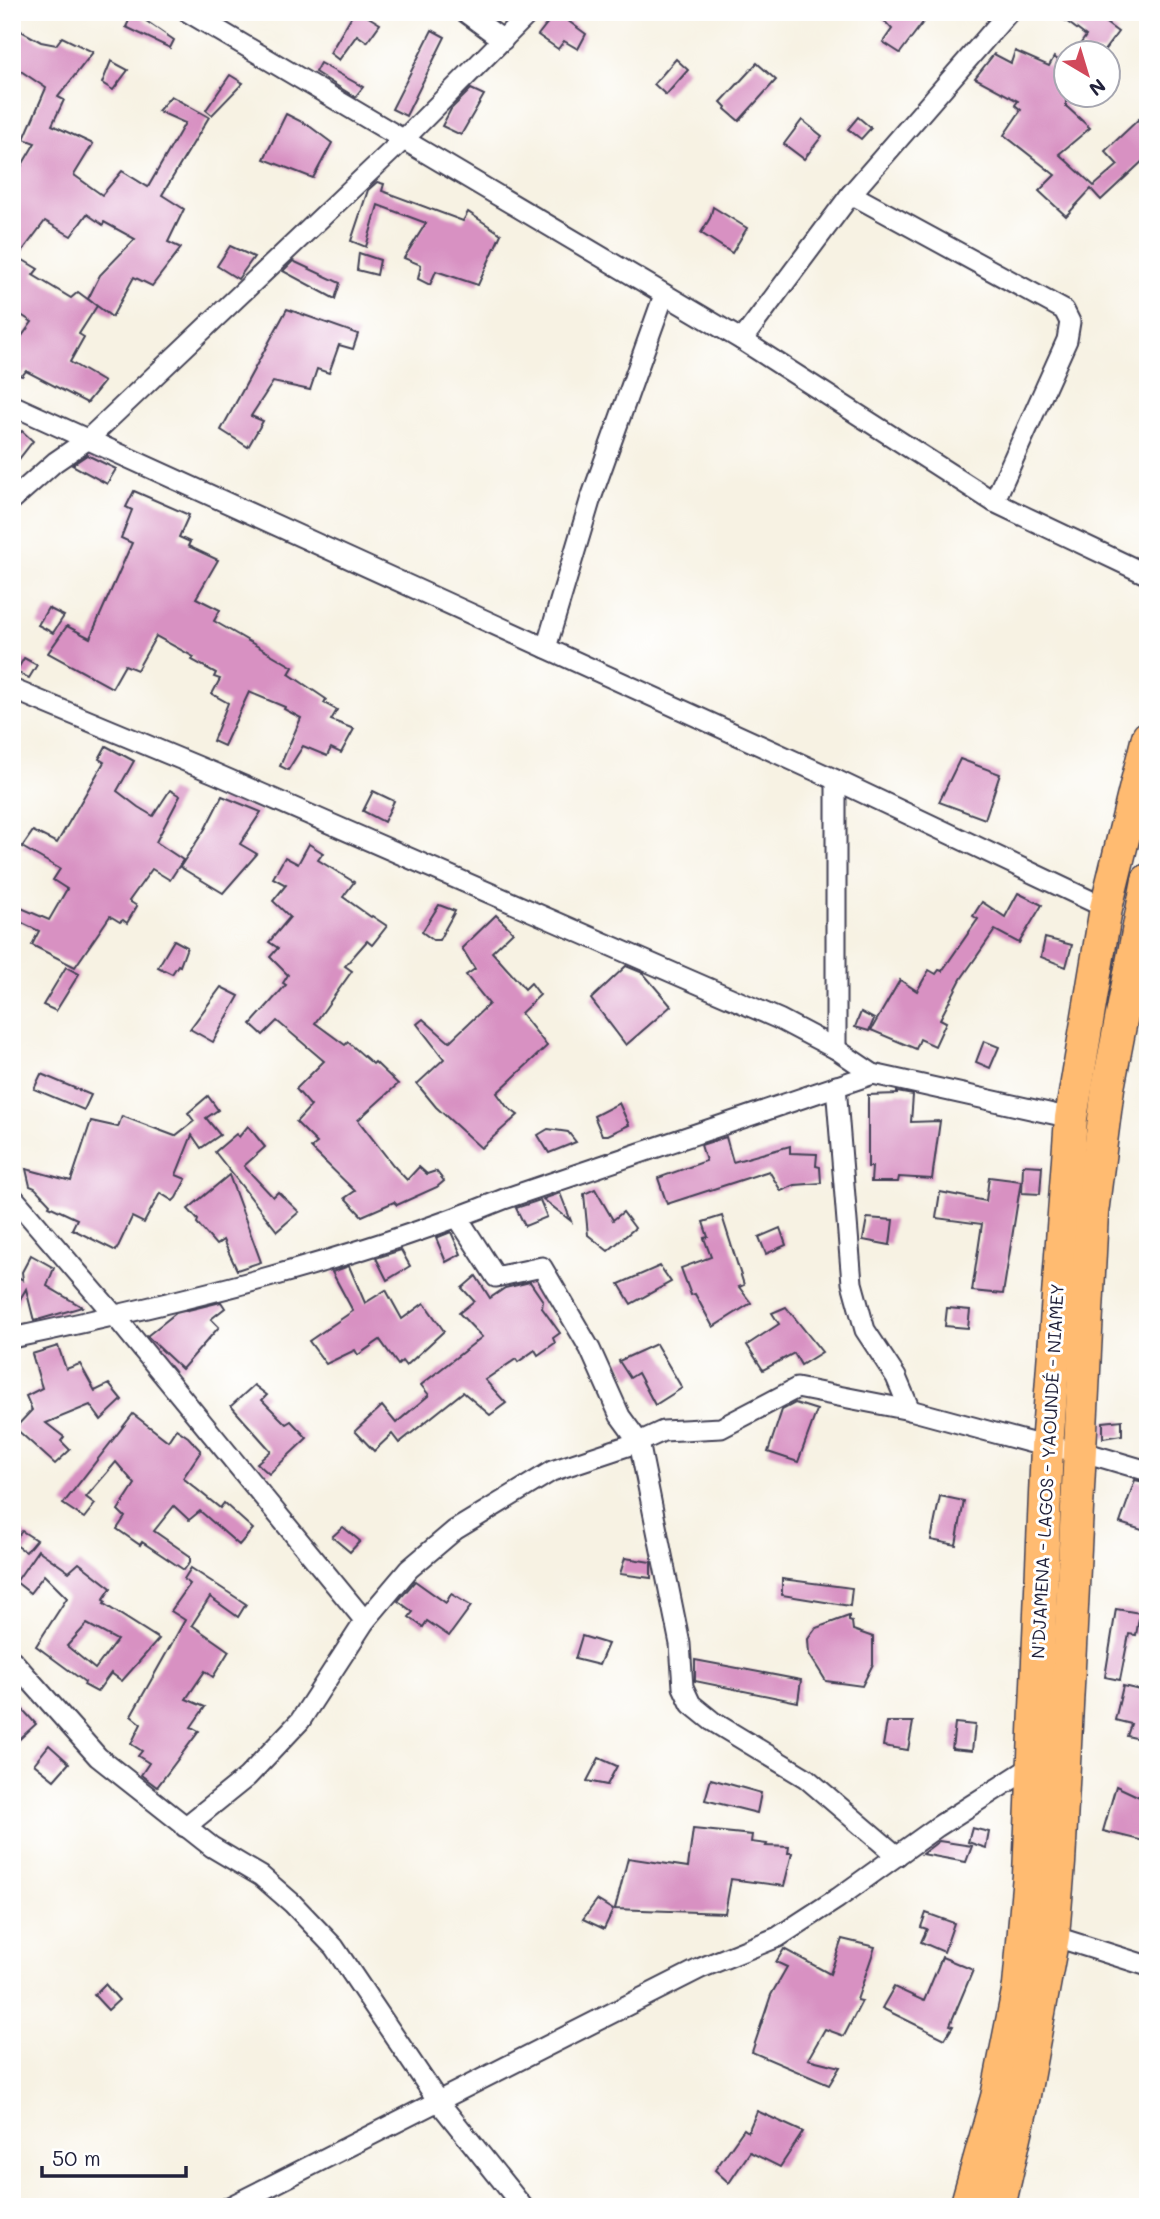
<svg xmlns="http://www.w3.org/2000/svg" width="1160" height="2219" viewBox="0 0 1160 2219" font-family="Mali,sans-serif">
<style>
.building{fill:#d891c2;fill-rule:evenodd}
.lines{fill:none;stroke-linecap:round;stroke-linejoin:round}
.minor-casing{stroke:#424154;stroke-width:23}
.trunk-casing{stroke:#424154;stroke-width:35}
.minor{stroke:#fff;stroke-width:19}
.trunk{stroke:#ffbb71;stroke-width:32}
.labels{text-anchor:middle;stroke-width:6;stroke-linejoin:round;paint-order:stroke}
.street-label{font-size:18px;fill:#22223b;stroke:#fff}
</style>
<rect width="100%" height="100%" fill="#fff"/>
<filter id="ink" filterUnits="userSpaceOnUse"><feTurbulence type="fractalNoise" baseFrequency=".0143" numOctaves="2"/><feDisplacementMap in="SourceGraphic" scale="14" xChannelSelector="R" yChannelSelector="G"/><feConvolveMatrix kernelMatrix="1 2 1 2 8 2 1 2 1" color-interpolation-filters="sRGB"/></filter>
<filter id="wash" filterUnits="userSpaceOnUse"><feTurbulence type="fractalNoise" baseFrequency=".00686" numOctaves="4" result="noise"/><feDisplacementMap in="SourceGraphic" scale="28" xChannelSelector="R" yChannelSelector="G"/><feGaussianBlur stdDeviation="1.57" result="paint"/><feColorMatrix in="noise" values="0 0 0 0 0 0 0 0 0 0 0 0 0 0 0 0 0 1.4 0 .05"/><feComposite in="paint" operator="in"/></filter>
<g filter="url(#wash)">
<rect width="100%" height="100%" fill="#f7f2e3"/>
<g id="blocks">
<g class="building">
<path d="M133,12L174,40L170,48L126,27Z"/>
<path d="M354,12H360L380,24L367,42L357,35L339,60L330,53Z"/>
<path d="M556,12L586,34L578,49L564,41L558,49L538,35Z"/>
<path d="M876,12H911L924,21L900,53L883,42L892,29Z"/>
<path d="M1054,12H1091L1118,32L1103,52H1087L1079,46L1086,36Z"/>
<path d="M12,26L41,42L56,45L62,37L93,52L58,97L64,100L52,125L93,144L74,175L102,195L122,171L148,187L185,123L158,111L171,96L209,117L162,195L184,209L168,242L181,248L152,286L134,277L112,317L97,306L79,334L84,337L70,362L104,382L87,403L26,371L22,376L12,372V350L32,322L12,309V182L35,143L24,139L46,88L12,65ZM87,214L103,225L104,222L135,239L100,275L88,299L97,306L78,292L71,298L33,275L38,269L18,257L45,221L71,236Z"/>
<path d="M432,30L445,37L406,116L392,109Z"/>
<path d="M1015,51L1049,66L1054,57L1066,66V106L1090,128L1059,154L1094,186L1118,165L1105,151L1139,119L1148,129V156L1101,200L1091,189L1066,216L1039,191L1055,175L1004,135L1021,110L1015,105L1018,101L975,78L994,54L1011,63Z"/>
<path d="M676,59L688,70L666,95L654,84Z"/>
<path d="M111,61L128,70L113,90L102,83Z"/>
<path d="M320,63L363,87L355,97L315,72Z"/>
<path d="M757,63L776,80L739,121L725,109L726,107L721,102Z"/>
<path d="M230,75L243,83L212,115L206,110Z"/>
<path d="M471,89L484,95L461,135L442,126L451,109Z"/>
<path d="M286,114L308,125L332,143L313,178L264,159Z"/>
<path d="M858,117L871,128L861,139L848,129Z"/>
<path d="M802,120L822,136L804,159L784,144Z"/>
<path d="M377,182L384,184L382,191L463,221L468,212L501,234L478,285L436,271L430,285L418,279L421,265L404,258L426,223L378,205L366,247L351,241L368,190Z"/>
<path d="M713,207L747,228L732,253L701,233L710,218Z"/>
<path d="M230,246L254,257L238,279L217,266Z"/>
<path d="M359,253L380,260L377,275L357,270Z"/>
<path d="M293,261L340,283L335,299L283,271Z"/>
<path d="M287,309L358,334L353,349L339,345L329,373L317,369L310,390L273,382L251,416L263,421L248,447L221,430Z"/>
<path d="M22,431L33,441L12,468V441Z"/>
<path d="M87,455L116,469L107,484L72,465Z"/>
<path d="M134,491L189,515L179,537L190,542L188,546L218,560L196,598L220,610L214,621L293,667L289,674L326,699L324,703L337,710L331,720L354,729L341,753L331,748L327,756L303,746L288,770L280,766L301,718L284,709L285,707L249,692L224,746L213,741L228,703L212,694L220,679L214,677L216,673L192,660L194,657L156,636L137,670L125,665L112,688L48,653L67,626L90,638L132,543L121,538L132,510L126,507Z"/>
<path d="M48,608L64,616L53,633L38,625Z"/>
<path d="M24,658L37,665L29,678L16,672Z"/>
<path d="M106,746L134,761L117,791L138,807L153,816L170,790L180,796L156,842L183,860L170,880L152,869L129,901L137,906L127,923L123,920L120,922L110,916L75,967L32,945L39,931L12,918V904L49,920L67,889L53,880L60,869L22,847L33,831L57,843L104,762L99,759Z"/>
<path d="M960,759L1000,774L985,819L939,802Z"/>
<path d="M373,791L394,801L384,822L363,811Z"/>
<path d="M222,796L261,812L240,844L257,854L223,893L180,867L205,829Z"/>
<path d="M309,844L323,853L318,860L354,882L343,897L371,917L372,916L387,926L372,945L367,941L345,966L352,971L315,1023L345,1045L348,1042L373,1064L375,1062L398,1084L358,1120L393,1165L407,1180L419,1167L427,1174L436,1171L444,1181L437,1187L397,1205L394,1202L362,1216L345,1198L355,1191L311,1148L317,1143L296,1122L311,1106L296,1089L324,1061L277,1021L263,1035L251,1024L286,985L283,983L288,975L270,957L278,948L269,942L290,917L273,901L286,885L273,878L285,857L298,864Z"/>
<path d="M1018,893L1042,905L1019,943L995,930L961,979L940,1019L946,1022L935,1046L920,1039L916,1049L871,1030L900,980L917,991L929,970L936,974L939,970L942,971L978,919L973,916L982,902L1005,917Z"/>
<path d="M439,905L455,911L439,940H433L422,932Z"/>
<path d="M496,915L513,932L492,952L525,989L531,983L540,995L521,1013L547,1046L497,1093L507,1107L518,1115L481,1148L436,1107L417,1084L444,1059L417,1024L423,1019L449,1042L489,1004L466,975L475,969L462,948Z"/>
<path d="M1045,938L1072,945L1066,967L1041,957Z"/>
<path d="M174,940L187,947L180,966L178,965L172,974L158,967Z"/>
<path d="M626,966L643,973L671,1006L626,1045L591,999Z"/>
<path d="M66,967L79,974L56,1011L43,1005Z"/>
<path d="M221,987L239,996L213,1042L190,1029Z"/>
<path d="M861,1012L874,1019L869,1031L855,1027Z"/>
<path d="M984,1041L999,1047L990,1068L976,1062Z"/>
<path d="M41,1074L91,1095L84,1110L34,1089Z"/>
<path d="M897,1092L913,1095L911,1122L940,1121L932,1179L899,1177L898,1182H871L872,1167H868V1095L897,1094Z"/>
<path d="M208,1096L218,1110L206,1118L220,1135L201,1148L192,1135L176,1175L186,1179L176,1198L173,1201L160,1193L144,1223L132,1217L116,1251L72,1229L77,1219L49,1206L50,1204L35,1188L30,1186L26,1169L71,1181L91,1121L118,1127L122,1116L175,1136L194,1121L188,1113Z"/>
<path d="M619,1103L629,1125L608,1135H602L594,1116Z"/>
<path d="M248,1126L265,1147L244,1166L273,1197L278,1192L299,1212L277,1231L215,1152L236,1134L239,1137Z"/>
<path d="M548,1129L568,1132L576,1142L549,1153L538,1135Z"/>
<path d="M726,1137L733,1162L790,1146V1153L817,1154L816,1166L820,1167L821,1183L795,1185L781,1191L769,1171L667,1204L658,1178L706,1161L701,1145Z"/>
<path d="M1023,1165L1042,1166L1040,1194L1022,1193Z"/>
<path d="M229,1175L261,1262L237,1270L223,1240L216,1245L197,1223L198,1220L188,1209Z"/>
<path d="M989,1177L1021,1181L1003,1294L972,1291L982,1224L936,1218L940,1192L986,1201Z"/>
<path d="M595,1189L613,1220L623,1212L635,1228L608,1251L588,1235L584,1194Z"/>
<path d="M560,1193L571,1221L543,1199Z"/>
<path d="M540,1200L547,1217L525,1226L516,1208Z"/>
<path d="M722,1216L744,1285L739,1287L751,1303L713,1327L695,1294L691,1295L681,1268L711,1257L704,1238L708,1237L703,1222Z"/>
<path d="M867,1218L893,1220L890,1245L863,1240Z"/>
<path d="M780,1228L786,1245L766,1254L759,1237Z"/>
<path d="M451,1232L461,1254L446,1262L436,1238Z"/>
<path d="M401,1250L410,1266L387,1280L376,1258Z"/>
<path d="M31,1255L54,1268L47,1286L82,1307L34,1321L26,1289L12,1313V1273L23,1280L22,1272Z"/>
<path d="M349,1266L365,1303L386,1290L402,1319L424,1303L444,1331L406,1366L402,1361L398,1365L380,1340L358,1355L355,1350L326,1364L309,1341L353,1311L332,1272Z"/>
<path d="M660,1266L671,1282L631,1304L619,1284Z"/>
<path d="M476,1276L490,1298L505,1288L530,1282L543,1301L542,1308L560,1333L553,1338L555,1343L538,1355L535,1350L518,1362L516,1359L485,1380L506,1403L490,1415L463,1392L399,1443L392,1434L374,1451L355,1431L382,1406L396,1423L429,1395L421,1385L482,1337L459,1313L474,1301L462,1288Z"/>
<path d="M221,1302L225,1308L211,1319L219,1327L182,1369L147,1336L176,1313Z"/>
<path d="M786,1307L822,1352L801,1365L794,1353L763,1370L747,1345L779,1324L772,1313Z"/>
<path d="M947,1308L970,1310L968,1328L945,1326Z"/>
<path d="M656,1344L682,1388L655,1405L638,1373L630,1378L619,1361Z"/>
<path d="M58,1346L66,1369L80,1364L95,1391L109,1384L122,1400L101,1420L90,1405L46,1423L64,1437L61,1441L70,1450L55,1464L15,1428L32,1410L26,1396L42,1388L32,1354Z"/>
<path d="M254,1385L267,1395L262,1400L286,1424L291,1421L307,1438L269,1474L257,1463L271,1451L231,1406Z"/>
<path d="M795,1403L817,1410L798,1462L768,1452L782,1410Z"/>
<path d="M133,1414L168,1441L176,1429L188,1437L201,1451L183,1478L220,1508L224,1503L253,1529L239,1545L200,1511L189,1520L174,1506L154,1531L190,1556V1562L184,1570L142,1542L140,1545L117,1529L125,1517L118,1510L135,1484L116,1462L86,1497L95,1504L84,1518L63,1504Z"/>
<path d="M1122,1420V1435L1103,1438V1422Z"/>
<path d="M1135,1480L1148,1483V1532L1120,1523Z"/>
<path d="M940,1496L964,1501L956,1545L931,1540Z"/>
<path d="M343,1527L360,1541L350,1552L332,1537Z"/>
<path d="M22,1531L36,1540L26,1552L13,1543Z"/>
<path d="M38,1550L69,1572L79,1563L111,1588L103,1600L106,1602L104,1604L159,1639L122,1681L111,1673L97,1692L84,1685L85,1682L36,1646L67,1598L44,1575L30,1593L16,1582ZM87,1624L117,1640L95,1669L67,1646Z"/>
<path d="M625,1558L651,1562V1578L620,1574Z"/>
<path d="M191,1568L246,1604L238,1617L210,1597L192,1625L229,1651L213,1677L205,1671L186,1699L205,1707L191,1727L199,1731L157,1787L141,1775L149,1763L138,1756L142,1751L131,1744L141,1724L131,1716L185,1620L171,1611L190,1584L184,1579Z"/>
<path d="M782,1579L852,1588L850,1606L782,1595Z"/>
<path d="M415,1581L446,1603L451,1594L471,1606L449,1636L427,1621L423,1627L409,1617L413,1612L398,1601Z"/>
<path d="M1116,1609L1140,1613L1136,1635L1129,1634L1120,1680L1105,1677Z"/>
<path d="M849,1616V1621L852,1622L853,1630L873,1637V1664L862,1686L826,1681L809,1654L808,1639L816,1628Z"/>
<path d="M582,1636L608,1644L599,1665L575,1659Z"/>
<path d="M695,1660L801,1680L798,1702L695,1681Z"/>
<path d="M1123,1686L1148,1692V1741L1127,1736L1131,1724L1115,1720Z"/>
<path d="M12,1698L36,1724L12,1746Z"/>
<path d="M887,1722H913L908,1750L883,1746Z"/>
<path d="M955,1723L975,1725L972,1751L952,1749Z"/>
<path d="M49,1745L69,1763L54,1780L34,1764Z"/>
<path d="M599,1758L617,1766L607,1785L587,1781Z"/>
<path d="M711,1779L761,1793L757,1813L705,1800Z"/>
<path d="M1116,1786L1148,1801V1842L1103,1831Z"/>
<path d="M972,1828L989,1832L986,1848L968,1842Z"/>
<path d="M693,1829L752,1835L751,1842L767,1844L766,1846L789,1847L788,1853H792L784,1886L731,1879L725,1913L615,1909L628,1858L688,1867Z"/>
<path d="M939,1841L972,1846L966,1862L922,1854Z"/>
<path d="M597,1900L613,1910L604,1929L583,1919Z"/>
<path d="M926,1913L954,1923L944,1952L921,1942L927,1929L921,1927Z"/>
<path d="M842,1939L875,1947L857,2000L862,2001L844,2036L825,2029L808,2059L840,2067L829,2085L752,2052L771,1995L787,1967L776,1962L784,1949L830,1974Z"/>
<path d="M942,1957L973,1970L950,2025L953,2026L945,2039L882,2008L894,1987L924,2001Z"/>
<path d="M105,1984L119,2000L108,2010L94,1995Z"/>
<path d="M757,2111L803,2132L780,2167L750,2152L729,2183L715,2170L744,2129L748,2132Z"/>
</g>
</g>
</g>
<g filter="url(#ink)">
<use href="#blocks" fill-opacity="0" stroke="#424154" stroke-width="2"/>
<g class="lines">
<g class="minor-casing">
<g id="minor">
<path d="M188,12L742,340L994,502L1148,575"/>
<path d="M465,12L503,40"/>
<path d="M851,194L1064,310L1070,322L1067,340L994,502"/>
<path d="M742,340L851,194L1009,12"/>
<path d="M12,405L836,780L1106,908"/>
<path d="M12,500L55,462L87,440L403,140L530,12"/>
<path d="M546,648L590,501L664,295"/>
<path d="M12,689L214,773L779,1019L836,1049L873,1074L1071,1118"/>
<path d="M836,780V1049"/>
<path d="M836,1086L852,1283L865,1330L896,1377L910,1410"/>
<path d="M12,1196L115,1316L365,1621"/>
<path d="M458,1218L496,1277L542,1267L590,1349L620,1416L639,1442L680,1644L683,1687L691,1704L712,1721L806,1778L897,1856"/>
<path d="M12,1338C177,1303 348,1262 504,1199L873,1074"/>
<path d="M12,1660L98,1757L212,1847L261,1876L292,1903L334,1947L438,2101L523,2207"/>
<path d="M185,1827L247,1777L300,1721L365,1621L409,1569L455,1530L552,1471L639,1442L663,1431L721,1428L797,1388L910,1410L1047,1447L1080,1451L1148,1471"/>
<path d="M1053,1936L1148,1966"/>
<path d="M229,2207L701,1968L778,1937L838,1898L937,1827L1034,1765"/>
</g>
</g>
<g class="trunk-casing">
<g id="trunk">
<path d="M966,2207L997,2097L1019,1986L1029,1875L1047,1447L1071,1118L1106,908L1148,737"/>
<path d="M999,2207L1022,2106L1053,1936L1059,1863L1092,1213L1108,1088L1148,880"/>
</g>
</g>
<use href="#minor" class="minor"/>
<use href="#trunk" class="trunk"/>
</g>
</g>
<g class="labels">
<g class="street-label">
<text transform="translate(1048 1471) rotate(-87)" y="6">N'DJAMENA - LAGOS - YAOUNDÉ - NIAMEY</text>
</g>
</g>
<rect width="1160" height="2219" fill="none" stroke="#fff" stroke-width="42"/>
<g transform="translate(1087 74) rotate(142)"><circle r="33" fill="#ffffff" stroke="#a7a7b1" stroke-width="2"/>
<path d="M0-5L12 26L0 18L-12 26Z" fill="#d1495b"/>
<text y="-10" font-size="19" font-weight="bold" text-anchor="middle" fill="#22223b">N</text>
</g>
<path d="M42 2166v10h144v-10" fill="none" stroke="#22223b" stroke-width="3.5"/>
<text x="52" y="2166" font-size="21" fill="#22223b" stroke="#ffffff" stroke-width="5" paint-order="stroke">50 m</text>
</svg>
